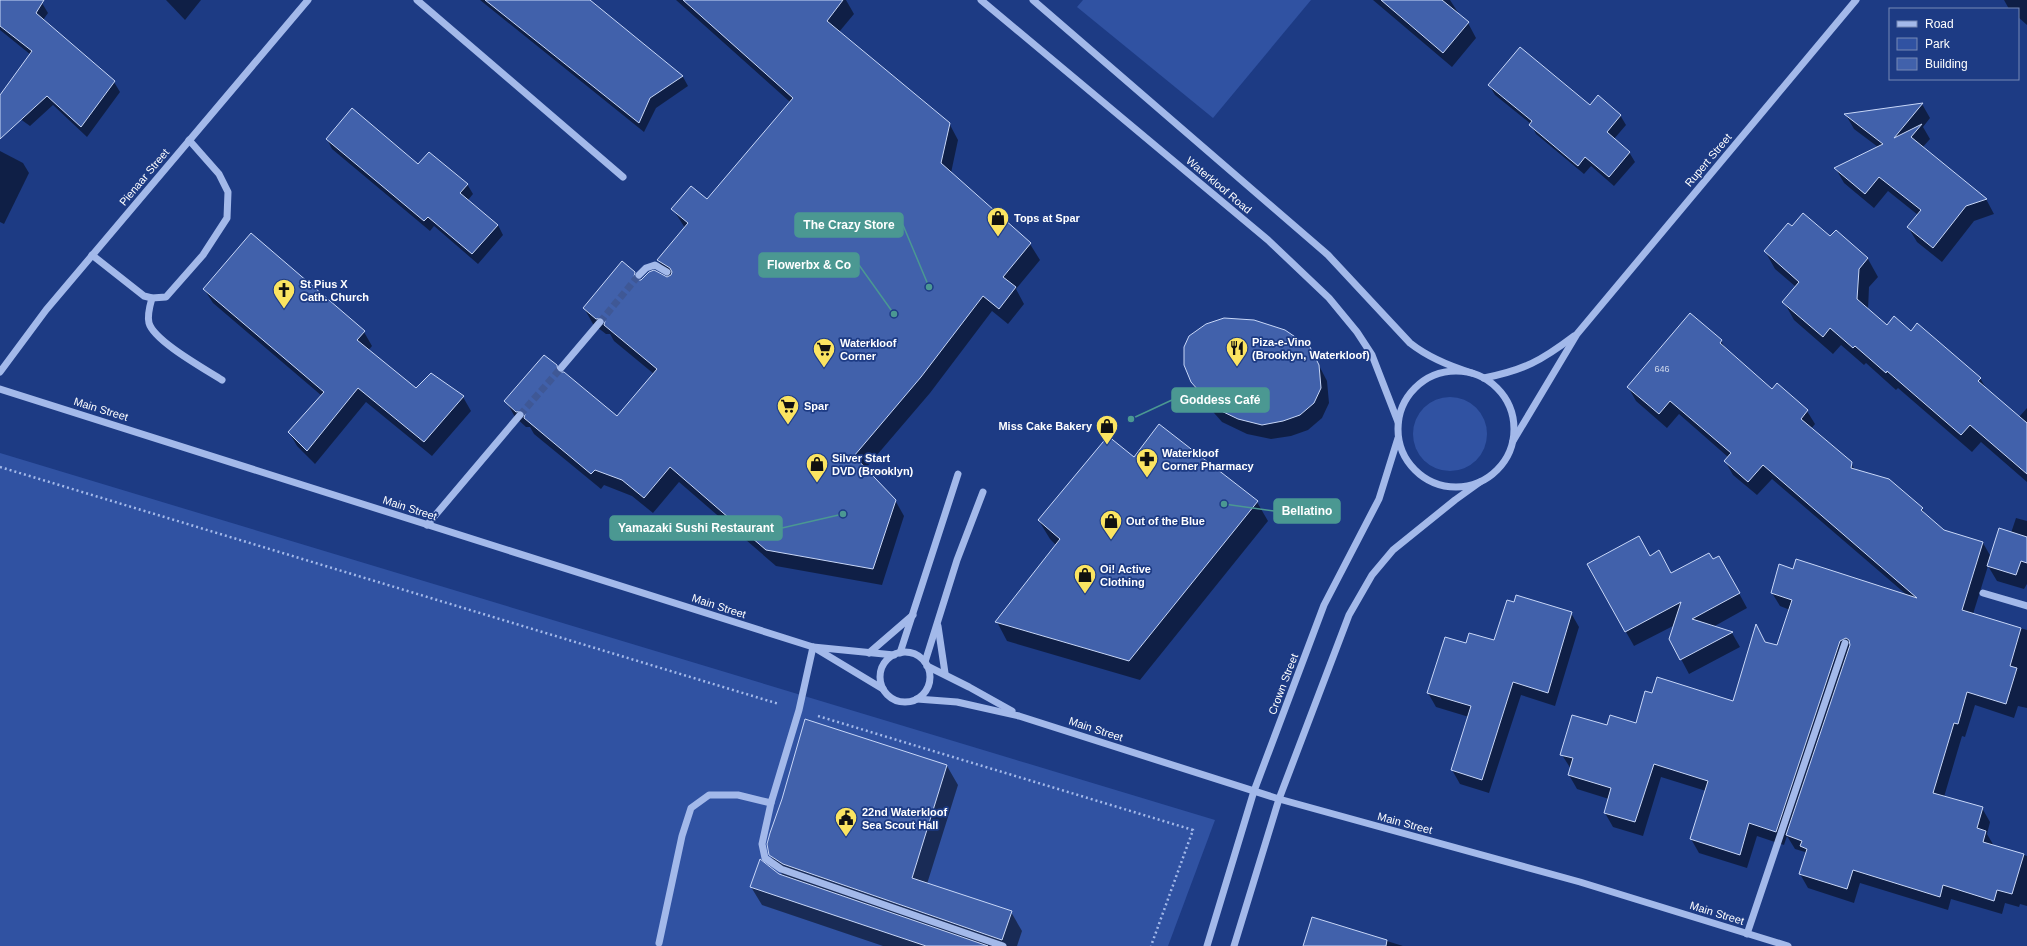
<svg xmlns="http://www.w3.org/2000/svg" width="2027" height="946" viewBox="0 0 2027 946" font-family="Helvetica,sans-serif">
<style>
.green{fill:#3052a2}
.shadow{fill:#0007}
.building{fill:#4161ab;stroke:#c8d7f8}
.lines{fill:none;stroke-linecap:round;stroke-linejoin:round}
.minor-tunnel{stroke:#3f5896;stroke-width:7;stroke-dasharray:7 3.5;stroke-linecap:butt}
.path{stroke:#a3b9ea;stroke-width:2.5;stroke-dasharray:2 3;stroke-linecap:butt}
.minor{stroke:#a3b9ea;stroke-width:7}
.labels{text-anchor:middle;stroke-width:3.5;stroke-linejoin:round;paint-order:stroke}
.number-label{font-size:9px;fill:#d0d8ea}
.street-label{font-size:11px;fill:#fff;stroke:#1d3b84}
.poi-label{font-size:11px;font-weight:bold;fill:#fff;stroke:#1d3b84;text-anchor:start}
.leader{fill:none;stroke:#4b9892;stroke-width:1.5}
.callout-dot{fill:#4b9892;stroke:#1d3b84;stroke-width:1.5}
.callout{fill:#4b9892;stroke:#4b9892;stroke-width:1.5}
.callout-label{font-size:12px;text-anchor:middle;font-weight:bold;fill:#fff}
</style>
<rect width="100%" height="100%" fill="#1d3b84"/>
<g class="green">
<path d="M1083,0H1311L1213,118L1077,7Z"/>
<circle cx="1450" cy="434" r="37"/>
<path d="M0,453L1215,820L1168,946H0Z"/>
</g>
<g class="shadow">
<path d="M0,0H38L42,3L48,13L43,20L114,82L120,92L87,137L53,105L30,126L5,108L0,97L31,55L0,30Z"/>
<path d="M166,0H201L185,20Z"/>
<path d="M480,0H588L683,77L688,86L656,108L644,132Z"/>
<path d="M676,0H846L854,14L839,32L949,123L958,140L951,173L1030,244L1040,260L1016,289L1024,304L1008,324L992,311L930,393L865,469L895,500L904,516L882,585L776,566L679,482L653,513L632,496L604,485L601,489L534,434L530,427H526L515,417L506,401L556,366L560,373L618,418L654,374L614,341L610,334H606L593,324L584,308L634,273L639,281L669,279L658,260L685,228L673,209L707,201L790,102Z"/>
<path d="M1373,0H1450L1461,17L1468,23L1476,38L1452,67Z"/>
<path d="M2004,0H2027V25L2018,17V9H2009Z"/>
<path d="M1489,85L1591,106L1620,115L1626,125L1614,139L1629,152L1635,162L1614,186L1591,166L1584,174L1536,134L1531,124L1495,95Z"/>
<path d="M1922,104L1930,118L1923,127L1930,139L1922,148L1986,199L1994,214L1974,221L1942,262L1917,242L1908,227L1918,215L1888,191L1874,208L1844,183L1836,169L1878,147L1854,129L1846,115Z"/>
<path d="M327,139L418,166L467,184L473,194L468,200L498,225L503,235L478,264L434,226L430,231L332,149Z"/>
<path d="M0,151L23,163L29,173L4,224L0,222Z"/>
<path d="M1792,228L1830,238L1836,232L1868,259L1878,277L1869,287L1868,310L1887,326L1911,332L1980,378L1987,390L2019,417L2027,408V482L1981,442L1972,452L1898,388L1896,390L1866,363L1864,365L1841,345L1833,354L1794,320L1784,302L1796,287L1775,269L1765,251Z"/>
<path d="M204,289L364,332L372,346L368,351L417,389L463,397L471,411L432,456L366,402L315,464L297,446L289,432L322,396L213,303Z"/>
<path d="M1721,341L1727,351L1772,390L1807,411L1815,424L1811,429L1851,463L1855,470L1922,509L1927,517L1943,531L1983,543L1991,557L2011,533L2016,518L2027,521V584L2024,589L1997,581L1988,566L1973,614L2027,630V708L2018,706L2014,718L1975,705L1965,737L1962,736L1944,797L1982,808L1990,822L1987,834L1994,846L2027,856V906L2020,904L2019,907L2005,903L2002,914L1951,899L1948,910L1860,883L1854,903L1808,888L1800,874L1806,855L1805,852L1795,849L1787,836L1784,845L1757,836L1747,868L1699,853L1691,839L1706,791L1661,777L1643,836L1613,827L1605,813L1609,799L1577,789L1569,775L1571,769L1562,755L1607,727L1637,724L1652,694L1734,702L1756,627L1765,643L1778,646L1790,610L1780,606L1772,593L1793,570L1908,596L1772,479L1757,495L1733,475L1725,461L1728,457L1679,414L1667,428L1636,401L1628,387Z"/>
<path d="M1310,348L1327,381L1329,403L1322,418L1308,430L1291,436L1271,439L1247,434L1222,422L1200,397L1192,382Z"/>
<path d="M1160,425L1257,502L1268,521L1140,680L1007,641L997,622L1056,545L1050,539L1039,521L1134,458Z"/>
<path d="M1649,557L1671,575L1712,560L1727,571L1747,608L1713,627L1732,633L1740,647L1689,674L1681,659L1675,625L1634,646L1588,565Z"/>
<path d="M1571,613L1579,627L1555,706L1521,695L1489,793L1460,784L1452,770L1469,717L1436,707L1428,693L1467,645L1495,642Z"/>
<path d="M947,766L958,785L927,884L1011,912L1022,931L1017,946H883L762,905L751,887L779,875L783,876L770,855Z"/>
<path d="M1313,918L1403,946H1305Z"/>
</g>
<g class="building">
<path d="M0,0H44L36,13L115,81L81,127L47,96L0,139V95L32,51L0,26Z"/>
<path d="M485,0H590L683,76L650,98L639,123Z"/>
<path d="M683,0H843L827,21L950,123L941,163L1031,243L1003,277L1016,287L999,309L983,296L921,377L854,456L896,500L873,569L766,550L670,467L644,498L622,480L595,470L591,474L524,418L525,414L523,411L516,412L504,401L544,355L557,365L558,372H564L617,416L657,369L604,325L605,321L603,318L596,319L583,308L622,261L635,272L634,277L637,280H641L649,272L654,270L667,277L671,275L672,272L670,268L657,260L688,223L671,209L691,186L707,199L793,98Z"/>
<path d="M1381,0H1442L1469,22L1443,53Z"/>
<path d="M1520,47L1590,105L1598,95L1621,115L1607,132L1630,152L1609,177L1585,157L1578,166L1529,125L1532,121L1488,85Z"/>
<path d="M1923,103L1894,138L1922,124L1911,137L1987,199L1966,206L1933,248L1907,227L1921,210L1879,177L1865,194L1834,168L1883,144L1844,114Z"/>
<path d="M352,108L418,164L429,152L468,184L460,193L498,225L472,254L428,217L424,221L326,139Z"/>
<path d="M1803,213L1830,236L1836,230L1868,258L1859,269L1857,299L1887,325L1894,316L1911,331L1917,323L1981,378L1978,381L2027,423V474L1970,425L1961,435L1887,371L1886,373L1855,346L1853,348L1830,328L1823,337L1782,302L1799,282L1764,251L1788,223L1792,226Z"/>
<path d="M251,233L365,331L357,340L416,388L431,373L464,396L424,442L358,388L307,451L288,432L324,392L203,289Z"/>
<path d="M1690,313L1722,340L1720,343L1772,389L1777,383L1808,410L1801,419L1852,462L1851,468L1889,479L1923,508L1921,510L1944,530L1983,542L1962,610L2021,628L2010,666L2017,668L2006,704L1967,692L1958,724L1954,723L1933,793L1983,807L1977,828L1986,831L1983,842L2024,854L2012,894L1997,890L1994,901L1943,885L1940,897L1853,870L1847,889L1799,874L1807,849L1800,846L1802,841L1786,835L1850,645L1849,640L1846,638L1840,641L1776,832L1749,823L1740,855L1690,839L1708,781L1654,764L1635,822L1604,813L1611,788L1568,775L1573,758L1560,755L1572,715L1607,725L1610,715L1636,723L1645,691L1652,693L1657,677L1733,701L1756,624L1765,642L1777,645L1792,600L1771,593L1779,564L1793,569L1796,559L1917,598L1763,465L1748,482L1724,461L1731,453L1670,401L1659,414L1627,387Z"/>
<path d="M1224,318L1254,320L1285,330L1310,347L1319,365L1321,388L1314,403L1300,415L1283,421L1262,425L1238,419L1213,407L1191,382L1184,365V347L1189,336L1206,324Z"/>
<path d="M1159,424L1258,501L1129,661L995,622L1060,539L1038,520L1108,436L1134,457Z"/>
<path d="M1999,528L2027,537V563L2021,561L2016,575L1987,566Z"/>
<path d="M1639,536L1650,556L1659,550L1671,573L1709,553L1713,559L1719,556L1740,593L1692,619L1733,632L1680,660L1669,639L1681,602L1625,632L1587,564Z"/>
<path d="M1516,595L1572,612L1548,693L1513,682L1482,780L1451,770L1471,706L1427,693L1445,637L1466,643L1469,633L1494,640L1507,600L1514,602Z"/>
<path d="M805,719L947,765L912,878L1012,911L1002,940L783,864L769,855L767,844L770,833L782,799Z"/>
<path d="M760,859L779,874L988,946H926L750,887Z"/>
<path d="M1312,917L1387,940L1386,946H1303Z"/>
</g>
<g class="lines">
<g class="minor-tunnel">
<path d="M600,322L639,275"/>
<path d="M520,415L561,368"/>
</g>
<g class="path">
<path d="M0,467L779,704"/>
<path d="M818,716L1193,830L1151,946"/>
</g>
<g class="minor">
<path d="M417,0L623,177"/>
<path d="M981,0L1268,240L1329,298L1357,332L1372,355L1398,422"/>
<path d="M1033,0L1328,255L1410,343C1429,358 1449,366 1472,373"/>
<path d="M92,255L144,296L152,298L166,297L203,255L227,218L228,192L219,174L189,140"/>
<path d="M639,275L646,268L655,265L667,272"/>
<path d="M152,298C150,305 147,316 149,323C154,341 205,369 222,380"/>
<path d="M561,368L600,322"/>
<circle cx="1456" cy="429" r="58"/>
<path d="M0,372L46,310L308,0"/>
<path d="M1484,378C1524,370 1541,361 1574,336"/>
<path d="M0,389L813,647L894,655"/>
<path d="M1513,441L1577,334L1856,0"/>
<path d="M427,525L520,415"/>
<path d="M1983,593L2027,606"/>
<path d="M938,626L945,673"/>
<path d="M815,648L883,689"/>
<circle cx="905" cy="677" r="25"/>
<path d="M869,653L913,615"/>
<path d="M900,653L958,474"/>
<path d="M925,662L957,560L983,492"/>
<path d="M927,666L969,687L1012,711"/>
<path d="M917,699L957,702L1019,716L1279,799L1580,882L1788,946"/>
<path d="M771,803L762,844L765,858L781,869L1003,946"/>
<path d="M1747,934L1845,643"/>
<path d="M659,943L682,836L691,808L709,795H738L771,803L799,710L813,647"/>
<path d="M1207,946L1254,791L1324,605L1379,499L1398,438"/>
<path d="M1234,946L1279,799L1349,615L1372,575L1393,550L1455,500L1480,482"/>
</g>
</g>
<defs>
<g id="shop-pin" transform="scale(1.15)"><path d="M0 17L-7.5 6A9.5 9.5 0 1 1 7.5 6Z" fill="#fbe461" stroke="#1d3b84"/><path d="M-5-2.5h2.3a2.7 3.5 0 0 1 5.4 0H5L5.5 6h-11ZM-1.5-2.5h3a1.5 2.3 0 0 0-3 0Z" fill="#111"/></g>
<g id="church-pin" transform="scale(1.15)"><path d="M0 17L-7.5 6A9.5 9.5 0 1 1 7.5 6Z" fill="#fbe461" stroke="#1d3b84"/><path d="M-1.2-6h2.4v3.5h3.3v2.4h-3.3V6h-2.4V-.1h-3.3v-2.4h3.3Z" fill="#111"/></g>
<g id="restaurant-pin" transform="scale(1.15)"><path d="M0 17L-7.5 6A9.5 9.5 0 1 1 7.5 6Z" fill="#fbe461" stroke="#1d3b84"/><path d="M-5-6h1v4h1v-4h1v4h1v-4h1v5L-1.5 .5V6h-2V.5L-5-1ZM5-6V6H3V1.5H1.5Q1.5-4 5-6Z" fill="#111"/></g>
<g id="supermarket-pin" transform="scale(1.15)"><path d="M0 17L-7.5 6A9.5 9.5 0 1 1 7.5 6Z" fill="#fbe461" stroke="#1d3b84"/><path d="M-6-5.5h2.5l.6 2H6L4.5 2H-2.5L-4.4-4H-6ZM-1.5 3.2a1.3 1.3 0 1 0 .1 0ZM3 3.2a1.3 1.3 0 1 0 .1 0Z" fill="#111"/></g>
<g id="pharmacy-pin" transform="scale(1.15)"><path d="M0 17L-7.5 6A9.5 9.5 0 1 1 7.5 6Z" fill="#fbe461" stroke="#1d3b84"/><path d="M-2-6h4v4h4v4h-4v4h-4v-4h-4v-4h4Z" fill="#111"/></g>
<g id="civic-pin" transform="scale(1.15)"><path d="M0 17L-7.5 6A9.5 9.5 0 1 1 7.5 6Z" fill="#fbe461" stroke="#1d3b84"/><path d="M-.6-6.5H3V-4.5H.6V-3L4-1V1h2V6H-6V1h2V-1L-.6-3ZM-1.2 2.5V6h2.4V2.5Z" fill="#111"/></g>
</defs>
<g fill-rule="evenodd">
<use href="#shop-pin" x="998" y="218"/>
<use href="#church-pin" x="284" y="290"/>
<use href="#restaurant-pin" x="1237" y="348"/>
<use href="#supermarket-pin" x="824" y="349"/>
<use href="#supermarket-pin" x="788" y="406"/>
<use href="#shop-pin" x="1107" y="426"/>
<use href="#pharmacy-pin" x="1147" y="459"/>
<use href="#shop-pin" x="817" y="464"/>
<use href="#shop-pin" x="1111" y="521"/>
<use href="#shop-pin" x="1085" y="575"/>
<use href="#civic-pin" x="846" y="818"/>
</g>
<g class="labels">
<g class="number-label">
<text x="1662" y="372">646</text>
</g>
<g class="street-label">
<text transform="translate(1708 160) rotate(-50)" y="4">Rupert Street</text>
<text transform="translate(144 177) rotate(-50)" y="4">Pienaar Street</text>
<text transform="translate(1219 185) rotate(40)" y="4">Waterkloof Road</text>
<text transform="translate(101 409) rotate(17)" y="4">Main Street</text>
<text transform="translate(410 508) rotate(18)" y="4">Main Street</text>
<text transform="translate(719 606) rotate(18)" y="4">Main Street</text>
<text transform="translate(1283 684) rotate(-69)" y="4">Crown Street</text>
<text transform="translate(1096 729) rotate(18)" y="4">Main Street</text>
<text transform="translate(1405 823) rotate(15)" y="4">Main Street</text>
<text transform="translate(1717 913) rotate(17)" y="4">Main Street</text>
</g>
<g class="poi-label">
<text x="1014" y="222">Tops at Spar</text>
<text x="300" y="288">St Pius X<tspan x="300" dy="13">Cath. Church</tspan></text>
<text x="1252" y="346">Piza-e-Vino<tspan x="1252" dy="13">(Brooklyn, Waterkloof)</tspan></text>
<text x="840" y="347">Waterkloof<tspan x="840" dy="13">Corner</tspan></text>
<text x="804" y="410">Spar</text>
<text x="1092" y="430" text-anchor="end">Miss Cake Bakery</text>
<text x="1162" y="457">Waterkloof<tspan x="1162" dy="13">Corner Pharmacy</tspan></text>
<text x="832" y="462">Silver Start<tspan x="832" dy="13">DVD (Brooklyn)</tspan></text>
<text x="1126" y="525">Out of the Blue</text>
<text x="1100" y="573">Oi! Active<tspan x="1100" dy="13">Clothing</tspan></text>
<text x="862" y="816">22nd Waterkloof<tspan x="862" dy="13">Sea Scout Hall</tspan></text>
</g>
</g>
<path class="leader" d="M929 287L903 225M894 314L859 265M1131 419L1172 400M1224 504L1274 511M843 514L782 528"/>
<g class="callout-dot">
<circle cx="929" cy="287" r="4"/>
<circle cx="894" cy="314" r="4"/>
<circle cx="1131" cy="419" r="4"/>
<circle cx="1224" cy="504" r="4"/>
<circle cx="843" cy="514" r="4"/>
</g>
<g class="callout">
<rect x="795" y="213" width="108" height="24" rx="4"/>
<rect x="759" y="253" width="100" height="24" rx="4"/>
<rect x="1172" y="388" width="97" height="24" rx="4"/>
<rect x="1274" y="499" width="66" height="24" rx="4"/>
<rect x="610" y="516" width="172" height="24" rx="4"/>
</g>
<g class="callout-label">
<text x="849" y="229">The Crazy Store</text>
<text x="809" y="269">Flowerbx &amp; Co</text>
<text x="1220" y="404">Goddess Café</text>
<text x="1307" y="515">Bellatino</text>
<text x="696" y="532">Yamazaki Sushi Restaurant</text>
</g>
<rect x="1889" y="8" width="130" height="72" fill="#1d3b84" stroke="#7789b5"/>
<rect x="1897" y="21" width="20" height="6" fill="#a3b9ea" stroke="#7789b5"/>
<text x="1925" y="28" font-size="12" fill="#ffffff">Road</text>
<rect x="1897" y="38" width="20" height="12" fill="#3052a2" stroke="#7789b5"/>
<text x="1925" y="48" font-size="12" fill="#ffffff">Park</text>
<rect x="1897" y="58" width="20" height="12" fill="#4161ab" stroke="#7789b5"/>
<text x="1925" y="68" font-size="12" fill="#ffffff">Building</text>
</svg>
